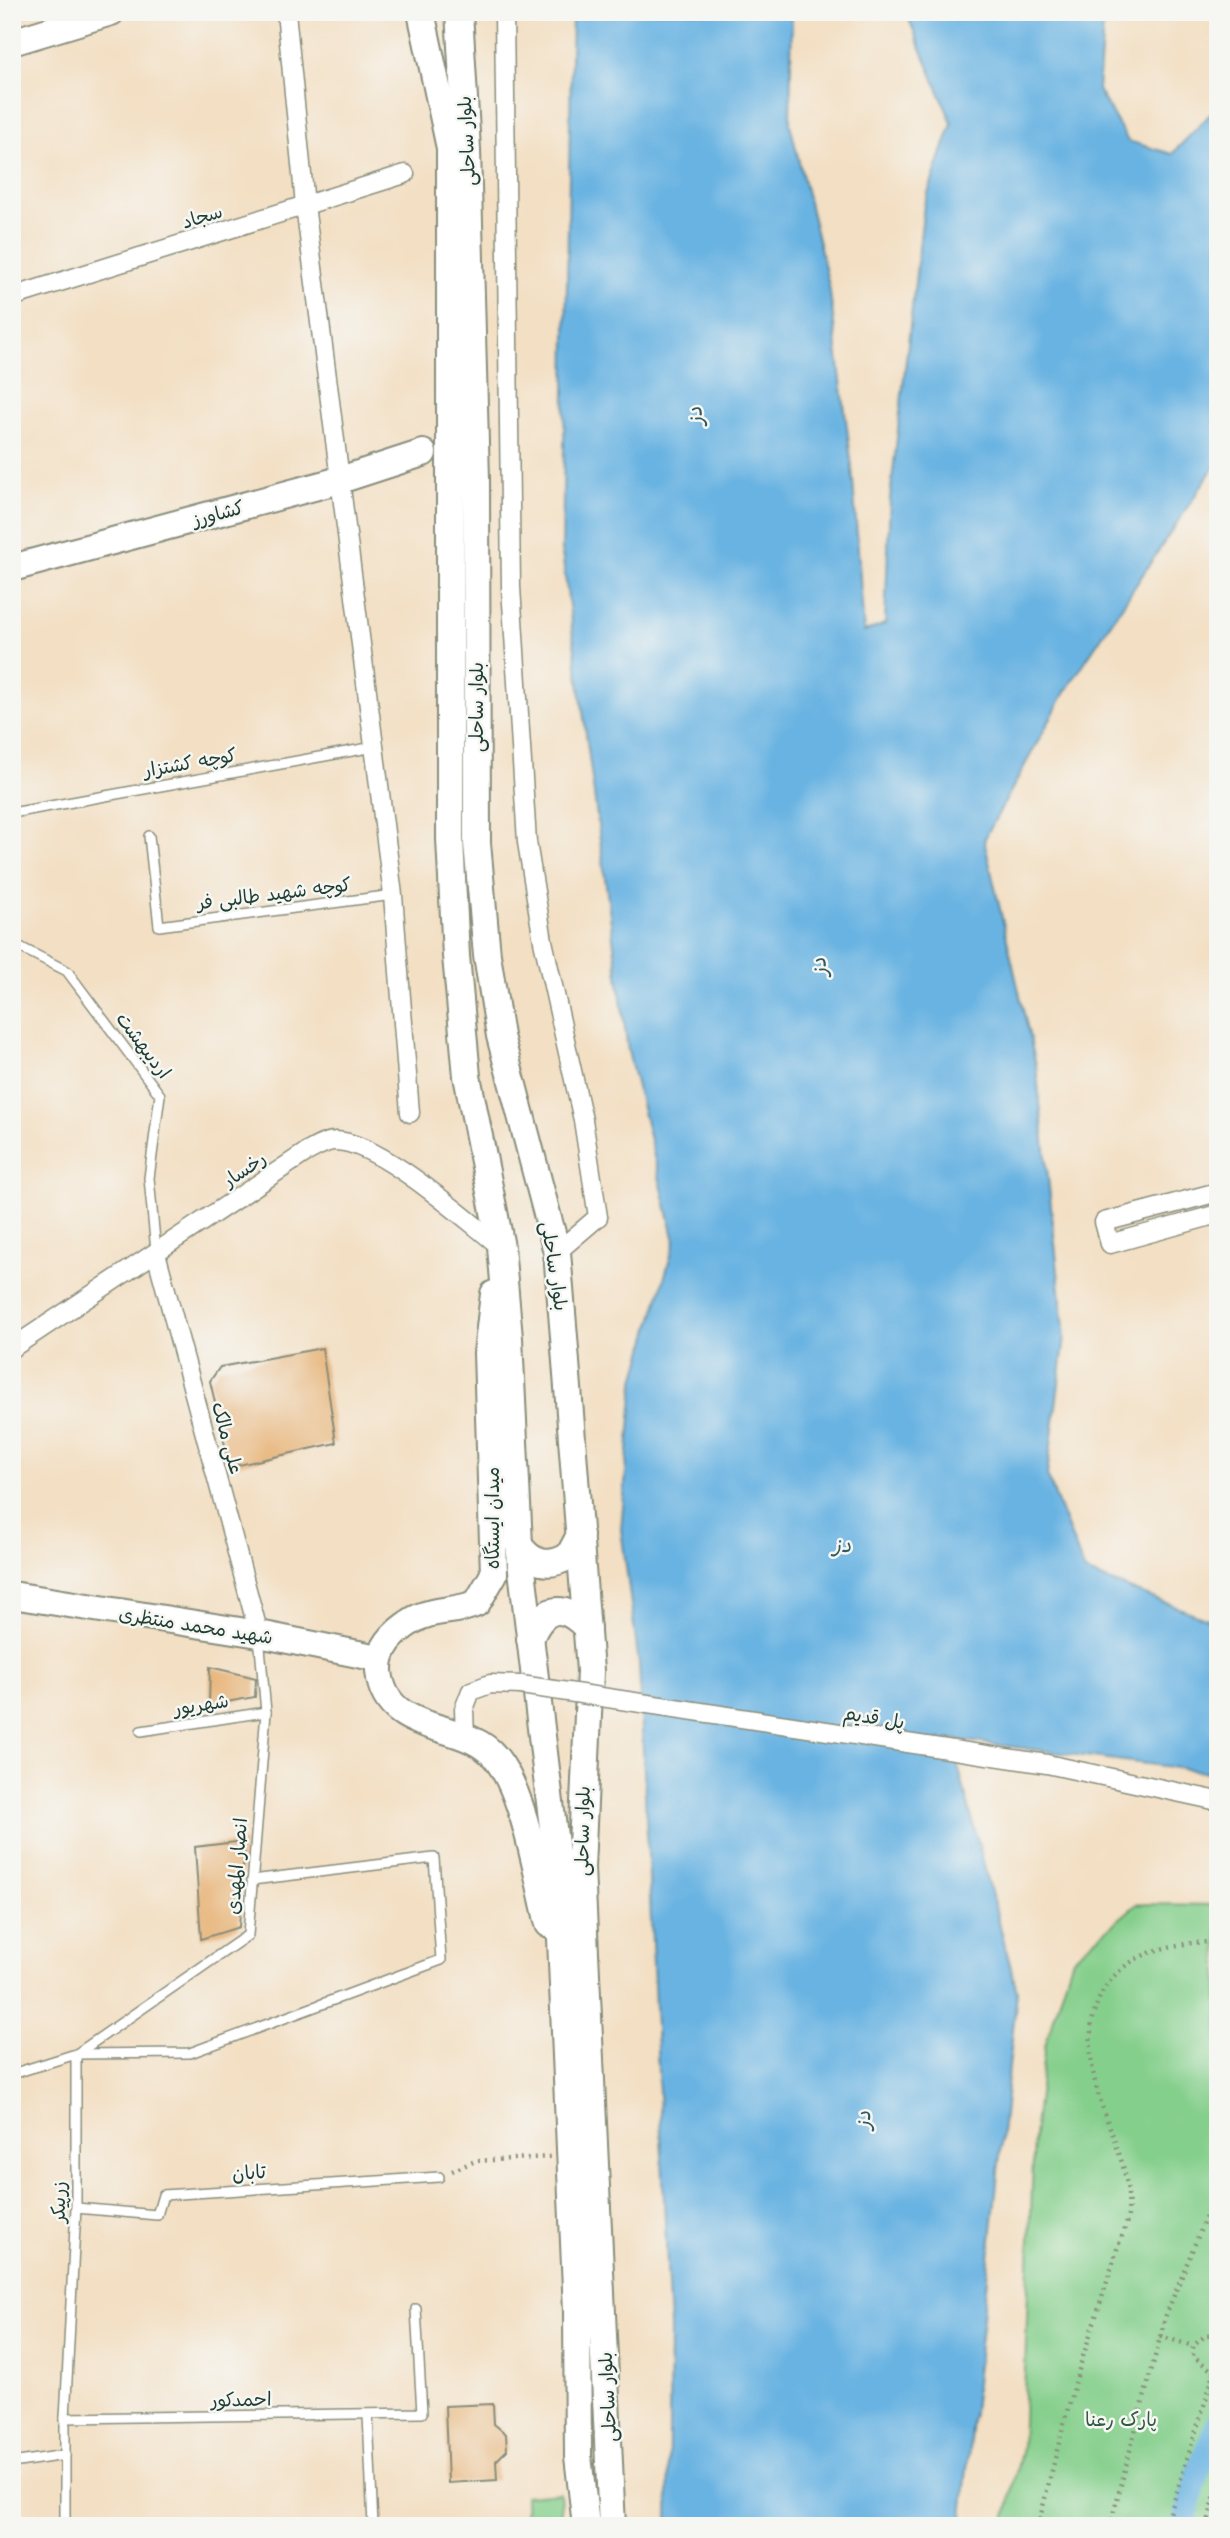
<svg xmlns="http://www.w3.org/2000/svg" width="1230" height="2538" viewBox="0 0 1230 2538" font-family="Mali,'Playpen Sans Arabic',sans-serif">
<style>
.green{fill:#85cf8c;stroke:#528660;stroke-width:2}
.water{fill:#69b3e2;stroke:#44788b;stroke-width:2}
.lines{fill:none;stroke-linecap:round;stroke-linejoin:round}
.canal{stroke:#69b3e2;stroke-width:23}
.building{fill:#e7b276}
.lane-casing{stroke:#898e7c;stroke-width:12}
.street-casing{stroke:#898e7c;stroke-width:21}
.secondary-casing{stroke:#898e7c;stroke-width:30}
.path{stroke:#898e7c;stroke-width:4.5;stroke-dasharray:2 5;stroke-linecap:butt}
.lane{stroke:#fff;stroke-width:9}
.street{stroke:#fff;stroke-width:18}
.secondary{stroke:#fff;stroke-width:26}
.street-bridge-casing{stroke:#898e7c;stroke-width:21;stroke-linecap:butt}
.street-bridge{stroke:#fff;stroke-width:18}
.labels{text-anchor:middle;stroke-width:5;stroke-linejoin:round;paint-order:stroke}
.street-label{font-size:19px;fill:#1f3d34;stroke:#f6f6f2}
.park-label{font-size:19px;fill:#335a46;stroke:#f6f6f2}
.water-label{font-size:21px;font-style:italic;fill:#325a60;stroke:#f6f6f2}
</style>
<rect width="100%" height="100%" fill="#f6f6f2"/>
<filter id="ink" filterUnits="userSpaceOnUse"><feTurbulence type="fractalNoise" baseFrequency=".0143" numOctaves="2"/><feDisplacementMap in="SourceGraphic" scale="14" xChannelSelector="R" yChannelSelector="G"/><feConvolveMatrix kernelMatrix="1 2 1 2 8 2 1 2 1" color-interpolation-filters="sRGB"/></filter>
<filter id="wash" filterUnits="userSpaceOnUse"><feTurbulence type="fractalNoise" baseFrequency=".00686" numOctaves="4" result="noise"/><feDisplacementMap in="SourceGraphic" scale="28" xChannelSelector="R" yChannelSelector="G"/><feGaussianBlur stdDeviation="1.57" result="paint"/><feColorMatrix in="noise" values="0 0 0 0 0 0 0 0 0 0 0 0 0 0 0 0 0 1.4 0 .05"/><feComposite in="paint" operator="in"/></filter>
<g filter="url(#wash)">
<rect width="100%" height="100%" fill="#f3dfc3"/>
<g class="green">
<path d="M1137,1904L1218,1905V2526H1004L1022,2447L1034,2135L1045,2046L1073,1958Z"/>
<path d="M560,2493L562,2526H526L525,2496Z"/>
</g>
<path class="water" d="M572,12H792L790,124L829,285L852,467L864,632L885,624L890,498L924,205L952,123L906,12H1104L1098,90L1128,141L1172,154L1218,106V461L1065,692L984,840L1036,1065L1065,1337L1047,1475L1085,1572L1218,1623V1773L951,1739L1017,1991L961,2526H668L670,2328L639,1664L621,1529L634,1384L675,1241L628,1051L562,553Z"/>
<g class="lines">
<path class="canal" d="M1183,2526L1199,2470L1218,2421"/>
</g>
<g id="blocks">
<g class="building">
<path d="M322,1348L336,1443L230,1467L210,1381L220,1367Z"/>
<path d="M210,1667L256,1678L255,1697L209,1705Z"/>
<path d="M245,1841L239,1927L201,1939L195,1847Z"/>
<path d="M493,2404L494,2424L506,2434L507,2450L496,2461L497,2480L448,2483L445,2406Z"/>
</g>
</g>
</g>
<g filter="url(#ink)">
<use href="#blocks" fill-opacity="0" stroke="#898e7c" stroke-width="2"/>
<g class="lines">
<g class="lane-casing">
<g id="lane">
<path d="M12,813L374,747"/>
<path d="M149,836L159,926L393,895"/>
<path d="M12,943L67,971L160,1095L149,1178L156,1251"/>
<path d="M141,1731L266,1712"/>
<path d="M78,2053L248,1935L266,1712L259,1636"/>
<path d="M76,2054L190,2053L441,1960L434,1858L252,1880"/>
<path d="M12,2074L76,2054V2208L65,2418V2522L62,2526"/>
<path d="M76,2208L157,2215L163,2195L439,2177"/>
<path d="M368,2415L373,2526"/>
<path d="M65,2418L422,2413L416,2309"/>
<path d="M12,2463L65,2455"/>
</g>
</g>
<g class="street-casing">
<g id="street">
<path d="M286,12L305,205L393,895L410,1113"/>
<path d="M504,12L511,587L527,842L543,941L583,1120L598,1217L557,1252"/>
<path d="M12,297L405,174"/>
<path d="M1218,1192L1104,1222L1110,1244L1218,1214"/>
<path d="M156,1253L259,1634"/>
<path d="M12,1348L305,1153C313,1149 325,1141 334,1141C378,1140 465,1219 501,1247"/>
<path d="M465,1737L464,1709L471,1691L490,1684L521,1685"/>
</g>
</g>
<g class="secondary-casing">
<g id="secondary">
<path d="M421,12L450,148V839L456,956L467,1076L501,1247L509,1338L519,1545L558,1869L577,2312L578,2456L586,2526"/>
<path d="M459,12L467,150L476,479L477,843L487,955L500,1036L557,1252L565,1349L590,1671L581,1868L612,2526"/>
<path d="M12,42L111,12"/>
<path d="M12,568L340,480L423,453"/>
<path d="M494,1294L487,1353L494,1574L477,1603C457,1613 431,1608 412,1621C394,1632 378,1649 379,1671C385,1738 464,1718 496,1758C525,1794 537,1877 549,1924"/>
<path d="M519,1545C532,1564 549,1568 569,1556L580,1535"/>
<path d="M12,1595L259,1634L378,1658"/>
<path d="M530,1639C543,1606 563,1602 587,1628"/>
</g>
</g>
<g class="path">
<path d="M452,2171L475,2161L550,2157"/>
<path d="M1160,2336L1193,2346"/>
<path d="M1215,2373L1193,2356V2346L1206,2335L1218,2334"/>
<path d="M1038,2526C1054,2464 1068,2402 1088,2341C1098,2310 1108,2280 1117,2249C1121,2238 1127,2225 1128,2214C1132,2168 1107,2129 1096,2086C1073,1989 1124,1941 1218,1942"/>
<path d="M1110,2526L1166,2315L1218,2187"/>
<path d="M1166,2526L1218,2361"/>
<path d="M1207,2526L1218,2482"/>
</g>
<use href="#lane" class="lane"/>
<use href="#street" class="street"/>
<use href="#secondary" class="secondary"/>
<g class="street-bridge-casing">
<path id="street-bridge" d="M521,1685L1047,1764L1218,1801"/>
</g>
<use href="#street-bridge" class="street-bridge"/>
</g>
</g>
<g class="labels">
<g class="street-label">
<text transform="translate(466 141) rotate(-93)" y="7">بلوار ساحلی</text>
<text transform="translate(202 216) rotate(-17)" y="7">سجاد</text>
<text transform="translate(218 513) rotate(-15)" y="7">کشاورز</text>
<text transform="translate(476 707) rotate(-90)" y="7">بلوار ساحلی</text>
<text transform="translate(190 762) rotate(-10)" y="7">کوچه کشتزار</text>
<text transform="translate(274 893) rotate(-7)" y="7">کوچه شهید طالبی فر</text>
<text transform="translate(144 1045) rotate(53)" y="7">اردیبهشت</text>
<text transform="translate(244 1169) rotate(-34)" y="7">رخسار</text>
<text transform="translate(555 1266) rotate(81)" y="7">بلوار ساحلی</text>
<text transform="translate(228 1438) rotate(75)" y="7">علی مالک</text>
<text transform="translate(492 1518) rotate(-90)" y="7">میدان ایستگاه</text>
<text transform="translate(196 1625) rotate(9)" y="7">شهید محمد منتظری</text>
<text transform="translate(201 1704) rotate(-9)" y="7">شهریور</text>
<text transform="translate(874 1717) rotate(9)" y="7">پل قدیم</text>
<text transform="translate(582 1831) rotate(-89)" y="7">بلوار ساحلی</text>
<text transform="translate(236 1866) rotate(-85)" y="7">انصار المهدی</text>
<text transform="translate(249 2172) rotate(-4)" y="7">تابان</text>
<text transform="translate(58 2202) rotate(-89)" y="7">زرپیکر</text>
<text transform="translate(607 2397) rotate(-93)" y="7">بلوار ساحلی</text>
<text transform="translate(241 2399) rotate(-1)" y="7">احمدکور</text>
</g>
<g class="park-label">
<text x="1121" y="2426">پارک رعنا</text>
</g>
<g class="water-label">
<text transform="translate(695 416) rotate(-95)" y="7">دز</text>
<text transform="translate(819 967) rotate(-95)" y="7">دز</text>
<text x="842" y="1552">دز</text>
<text transform="translate(863 2120) rotate(-88)" y="7">دز</text>
</g>
</g>
<rect width="1230" height="2538" fill="none" stroke="#f6f6f2" stroke-width="42"/>
</svg>
